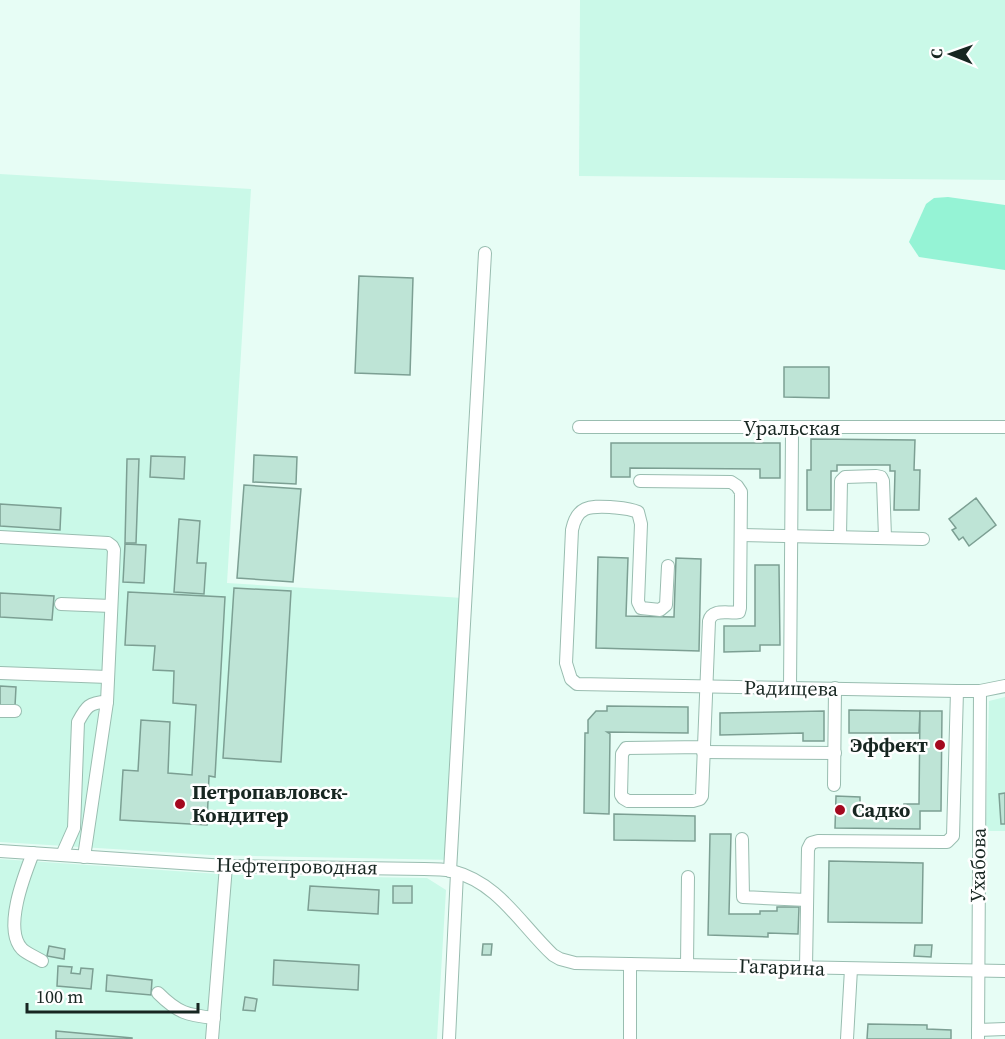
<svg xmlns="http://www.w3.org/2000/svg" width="1005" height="1039" viewBox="0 0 1005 1039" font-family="'Source Serif 4',serif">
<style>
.built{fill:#caf9e8}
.water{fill:#95f3d5}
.building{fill:#bee4d6;stroke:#7c9f93;stroke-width:1.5}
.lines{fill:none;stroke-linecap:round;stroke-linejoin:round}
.minor-casing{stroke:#99bdb0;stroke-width:14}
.minor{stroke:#fff;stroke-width:12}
.poi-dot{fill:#a4091f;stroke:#fff;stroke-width:2}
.labels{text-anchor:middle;stroke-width:5;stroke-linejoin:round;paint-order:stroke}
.street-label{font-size:20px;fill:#172621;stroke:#fff}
.poi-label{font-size:20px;font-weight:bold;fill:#172621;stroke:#fff;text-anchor:start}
</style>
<rect width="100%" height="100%" fill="#e7fdf5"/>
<g class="built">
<path d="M580,0H1005V180L579,176Z"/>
<path d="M0,174L251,189L227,583L463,598L454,860L210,855L0,842Z"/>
<path d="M1005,697V831H986L989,701Z"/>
<path d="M0,859L234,875L427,878L446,890L437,1039H0Z"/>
</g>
<path class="water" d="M948,197L1005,205V270L919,257L909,242L926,204L934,198Z"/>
<g class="building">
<path d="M359,276L413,278L410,375L355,373Z"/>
<path d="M784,367H829V398L784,397Z"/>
<path d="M811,439L915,440L914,470H920L919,510H894L895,471H890V465H837V471H831V510H807V470H811Z"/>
<path d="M611,443H780V478H760V469L630,468V477H611Z"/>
<path d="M254,455L297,457L296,484L253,482Z"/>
<path d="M151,456L185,457L184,479L150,477Z"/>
<path d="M127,459H139L136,543H125Z"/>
<path d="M244,485L301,489L293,582L237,578Z"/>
<path d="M976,498L996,525L969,546L963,537L959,540L952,530L956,528L949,519Z"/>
<path d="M0,504L61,508L60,530L0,526Z"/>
<path d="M179,519L200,521L197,563H206L204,594L174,592Z"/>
<path d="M125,544L146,545L144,583L123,582Z"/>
<path d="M598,557L628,558L626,616L674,617L676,558L701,559L699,651L596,648Z"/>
<path d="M755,565H779L780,645H760V651L724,652V626H755Z"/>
<path d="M234,588L291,591L281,762L223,758Z"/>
<path d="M128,592L225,597L215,777L209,776L207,825L120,820L123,770L138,771L141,720L170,722L168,773L192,775L196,705L173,703L174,671L153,670L155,646L125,645Z"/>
<path d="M0,593L54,596L52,620L0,617Z"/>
<path d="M0,686L16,687L15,706L0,705Z"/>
<path d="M607,706L688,707V733L607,732L610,734L609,814L584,813L585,733H588V720L596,711H607Z"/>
<path d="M849,710L920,711L919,733H849Z"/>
<path d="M824,711V741H803V733L720,735V713Z"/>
<path d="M920,711H942L941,811H920V829L835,828L836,796L860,797V808H904V804H919Z"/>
<path d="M1005,793V824H1001L999,794Z"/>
<path d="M614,814L695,816V841L614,840Z"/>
<path d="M710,834H731L729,914H760V911H777V907H799L798,934L768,933V937L708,935Z"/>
<path d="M829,861L923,863L922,923L828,922Z"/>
<path d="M310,886L379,890L378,914L308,910Z"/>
<rect x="393" y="886" width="19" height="17"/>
<path d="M483,944H492L491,955H482Z"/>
<path d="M915,945H932L931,957L914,956Z"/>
<path d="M49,946L65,949L64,959L47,956Z"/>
<path d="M274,960L359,965L358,990L273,985Z"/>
<path d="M58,966L72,967L71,973L80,974L81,968L93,969L91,989L57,986Z"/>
<path d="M107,975L152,980L151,995L106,991Z"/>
<path d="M245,997L257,999L255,1011L243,1010Z"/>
<path d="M868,1024L927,1025V1029L951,1030V1039H867Z"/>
<path d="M56,1031L132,1038V1039H56Z"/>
</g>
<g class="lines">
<g class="minor-casing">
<g id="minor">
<path d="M579,427H1005"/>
<path d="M640,481L731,482L737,486L741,492L740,608L739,612C728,614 712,608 709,621L702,796L700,799L693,801H628L623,798L621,795L622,754L626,748L704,747"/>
<path d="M741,535L923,539"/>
<path d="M840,536L841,481L845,477L876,476L881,477L883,481L885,537"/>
<path d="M0,537L108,543L112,546L114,550L107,702L84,857"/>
<path d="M668,566L666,605L660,610L641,608L638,602L641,524L638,512C629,508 620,508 610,507C589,506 577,506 572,530L566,663L571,679L577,684L957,691H980L1005,686"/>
<path d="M61,604L111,606"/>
<path d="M0,673L108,677"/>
<path d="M790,687L792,435L794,429"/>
<path d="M0,711H15"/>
<path d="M703,752L835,753"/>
<path d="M834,785L835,688"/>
<path d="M742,839L743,897L807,900"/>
<path d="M0,851L226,866L424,869C433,869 443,869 452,871C499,883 520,924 553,955L560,959L575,963L1005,971"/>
<path d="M33,853C24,876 3,929 22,949C27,954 36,957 42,961"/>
<path d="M62,855L74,828L78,722C86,707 89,702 107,702"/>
<path d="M450,871L485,253"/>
<path d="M687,964L688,877"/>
<path d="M806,967L808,849L811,843L818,841L942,842H947L953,836L957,691"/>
<path d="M158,993C178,1013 187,1015 214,1018"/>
<path d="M978,1030L1005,1029"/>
<path d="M212,1039L226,866"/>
<path d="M449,1039L457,873"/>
<path d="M630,1039V964"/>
<path d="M847,1039L851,969"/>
<path d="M978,1039L980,691"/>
</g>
</g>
<use href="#minor" class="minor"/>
</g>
<g class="poi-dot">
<circle cx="940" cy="745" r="6"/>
<circle cx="180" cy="804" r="6"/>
<circle cx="840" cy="810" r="6"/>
</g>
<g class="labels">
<g class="street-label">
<text x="792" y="435">Уральская</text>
<text transform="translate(791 688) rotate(1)" y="7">Радищева</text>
<text transform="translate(978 865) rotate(-89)" y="7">Ухабова</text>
<text transform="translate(297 866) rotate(1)" y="7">Нефтепроводная</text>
<text transform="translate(782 967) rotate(2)" y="7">Гагарина</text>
</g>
<g class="poi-label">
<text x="928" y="752" text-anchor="end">Эффект</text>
<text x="192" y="799">Петропавловск-<tspan x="192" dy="23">Кондитер</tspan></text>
<text x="852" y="817">Садко</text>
</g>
</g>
<g transform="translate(951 54) rotate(271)" stroke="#ffffff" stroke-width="4.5" paint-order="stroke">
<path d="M0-4.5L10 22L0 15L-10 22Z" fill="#172621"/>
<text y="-9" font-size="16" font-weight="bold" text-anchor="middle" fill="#172621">С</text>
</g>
<path d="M27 1003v9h171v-9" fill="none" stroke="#172621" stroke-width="3"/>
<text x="36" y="1003" font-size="18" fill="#172621" stroke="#ffffff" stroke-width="4.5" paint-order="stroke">100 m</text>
</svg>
